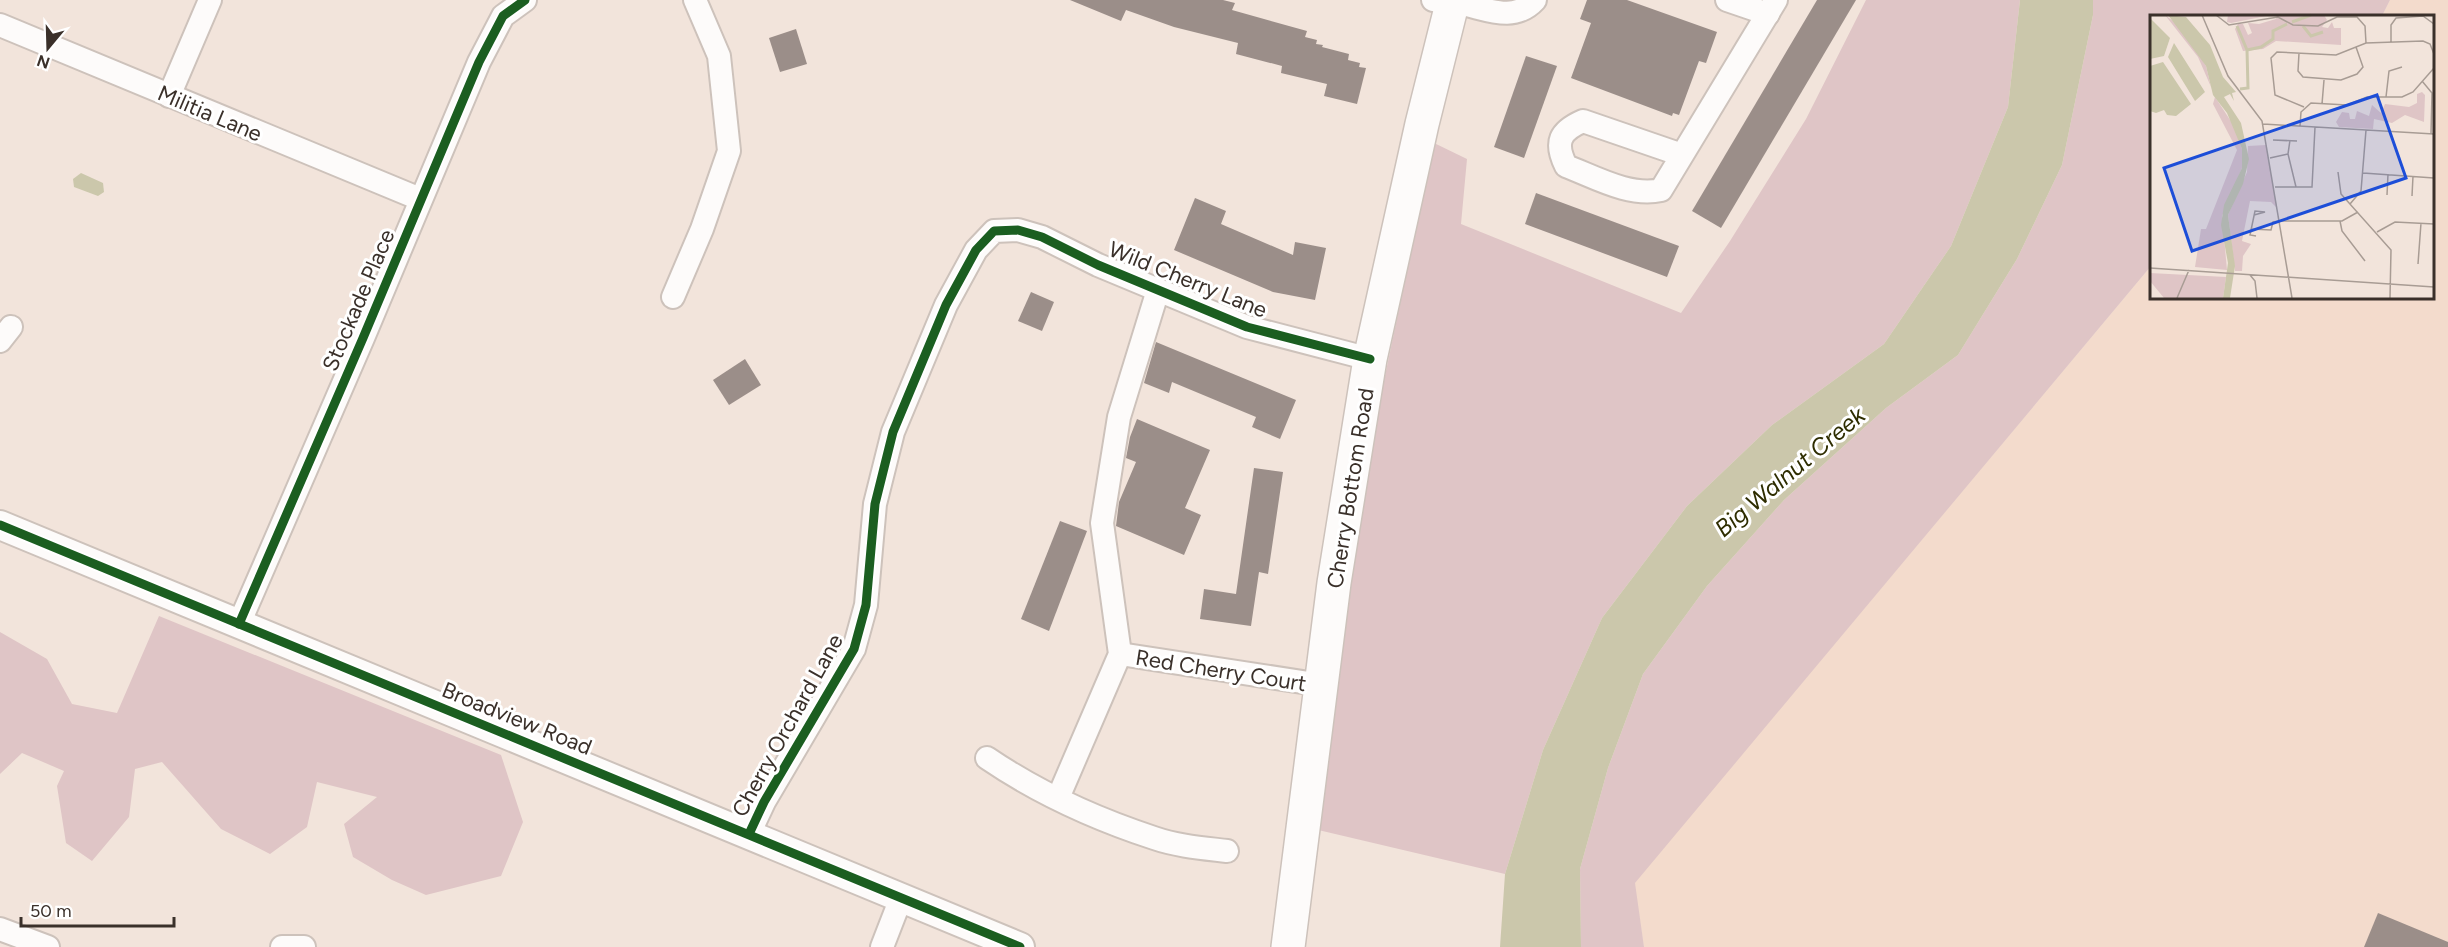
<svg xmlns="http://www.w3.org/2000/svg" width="2448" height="947" viewBox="0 0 2448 947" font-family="Figtree,sans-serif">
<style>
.built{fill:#f3dbcc}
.green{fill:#dfc5c6}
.water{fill:#cbc7ab}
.building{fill:#9b8e89}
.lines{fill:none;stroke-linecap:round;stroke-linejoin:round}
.minor-casing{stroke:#cdc2bb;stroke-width:26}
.tertiary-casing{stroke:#cdc2bb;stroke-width:32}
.secondary-casing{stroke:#cdc2bb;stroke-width:36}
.minor{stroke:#fdfbfa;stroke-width:22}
.tertiary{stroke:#fdfbfa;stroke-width:28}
.secondary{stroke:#fdfbfa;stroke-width:33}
.cycleway-casing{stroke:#fff;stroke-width:13}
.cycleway{stroke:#1b5e20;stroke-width:9}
.labels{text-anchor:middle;stroke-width:6;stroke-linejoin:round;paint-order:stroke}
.street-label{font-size:22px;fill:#3a302a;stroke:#fff}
.water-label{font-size:24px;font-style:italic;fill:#2e2d00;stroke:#fff}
.inset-river{fill:none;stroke:#cbc7ab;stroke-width:3}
.inset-road{fill:none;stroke:#a89c94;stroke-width:1.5}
.view{fill:#1d4ed8;fill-opacity:0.15;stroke:#1d4ed8;stroke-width:3}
.inset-edge{fill:none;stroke:#3a302a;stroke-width:3}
</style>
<rect width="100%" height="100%" fill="#f2e4db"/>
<path class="built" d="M2390,0H2448V947H1644L1634,883L2151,266V297H2432V16H2382Z"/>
<g class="green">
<path d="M1866,0H2020L2008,107L1951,246L1884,344L1772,425L1687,506L1602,618L1543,750L1505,874L1314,829L1369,452L1414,238L1432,142L1467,159L1461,224L1681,313L1730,241L1806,119Z"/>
<path d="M2093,0H2390L2382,16H2151V266L1635,883L1644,947H1581L1580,869L1608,768L1643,674L1707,586L1784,500L1886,408L1958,355L2017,259L2062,165L2093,15Z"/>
<path d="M159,616L501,755L523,822L501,876L426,895L392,880L353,857L344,824L377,797L317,782L307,827L270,854L221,829L162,762L135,769L129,817L92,861L66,843L57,786L64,771L22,753L0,774V632L47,659L72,704L117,713Z"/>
</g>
<g class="water">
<path d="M2020,0H2093V15L2062,165L2017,259L1958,355L1886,408L1784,500L1707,586L1643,674L1608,768L1580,869L1581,947H1500L1505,874L1543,750L1602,618L1687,506L1772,425L1884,344L1951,246L2008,107Z"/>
<path d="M81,173L103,183L104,192L98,196L74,187L73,179Z"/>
</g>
<g class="building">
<path d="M1070,0H1223L1235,3L1232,10L1307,31L1305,37L1317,40L1316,44L1323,45L1322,47L1349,54L1348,60L1360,63L1359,67L1366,68L1357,104L1324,96L1327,84L1281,73L1282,66L1236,54L1238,43L1174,27L1126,10L1121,21Z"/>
<path d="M1587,0H1627L1717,32L1706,63L1699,61L1679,115L1673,113L1672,116L1571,78L1591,23L1580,19Z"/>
<path d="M1817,0H1856L1721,228L1692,211Z"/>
<path d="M796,29L807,64L780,72L769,38Z"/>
<path d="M1526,56L1557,66L1524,158L1494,147Z"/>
<path d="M1536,193L1679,246L1667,277L1525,224Z"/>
<path d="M1195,198L1226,211L1221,224L1293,255L1295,242L1326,248L1315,300L1273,292L1174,250Z"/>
<path d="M1031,292L1054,302L1042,331L1018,321Z"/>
<path d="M1156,342L1296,400L1280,439L1252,427L1256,417L1172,382L1169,393L1144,383Z"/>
<path d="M745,359L761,385L729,405L713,380Z"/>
<path d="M1137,419L1210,450L1185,508L1201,515L1184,555L1116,526L1119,502L1136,462L1126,458L1130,437Z"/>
<path d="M1254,468L1283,472L1268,574L1259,572L1251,626L1200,619L1204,589L1236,594Z"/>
<path d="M1060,521L1087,531L1049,631L1021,619Z"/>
<path d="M2378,913L2448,942V947H2364Z"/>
</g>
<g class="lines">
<g class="minor-casing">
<g id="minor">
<path d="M1433,0C1443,2 1452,1 1462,4C1487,9 1514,23 1535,0"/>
<path d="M1727,0L1768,14"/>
<path d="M0,25L420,199"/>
<path d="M169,96L210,0"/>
<path d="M1682,155L1583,121C1560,131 1554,142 1566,166C1595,177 1629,197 1661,190L1776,0"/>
<path d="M673,297L702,229L729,151L719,56L695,0"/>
<path d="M0,341L11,327"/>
<path d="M239,624L363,338L479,62L503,16L525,0"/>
<path d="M1120,654L1322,685"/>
<path d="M987,758C1037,792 1096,819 1154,838C1177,846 1202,848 1227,851"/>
<path d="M1058,798L1120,654L1102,523L1119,417L1158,290"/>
<path d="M749,834L764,802L854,649L866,605L875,504L893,432L946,305L976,250L994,231L1018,230L1042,237L1098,265L1247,327L1370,359"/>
<path d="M0,929L48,947"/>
<path d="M282,947H304"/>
<path d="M882,947L901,898"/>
</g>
</g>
<g class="tertiary-casing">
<path id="tertiary" d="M0,525L1020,947"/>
</g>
<g class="secondary-casing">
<path id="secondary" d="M1288,947L1334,583L1370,359L1422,124L1453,0"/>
</g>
<use href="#minor" class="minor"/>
<use href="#tertiary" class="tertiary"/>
<use href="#secondary" class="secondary"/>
<g class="cycleway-casing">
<g id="cycleway">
<path d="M0,525L1020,947"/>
<path d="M239,624L363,338L479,62L503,16L525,0"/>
<path d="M749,834L764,802L854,649L866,605L875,504L893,432L946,305L976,250L994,231L1018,230L1042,237L1098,265L1247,327L1370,359"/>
</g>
</g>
<use href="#cycleway" class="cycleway"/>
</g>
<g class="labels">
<g class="street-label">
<text transform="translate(210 113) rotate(23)" y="8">Militia Lane</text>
<text transform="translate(1188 279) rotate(22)" y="8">Wild Cherry Lane</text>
<text transform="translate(358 300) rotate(-67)" y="8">Stockade Place</text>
<text transform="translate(1350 488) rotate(-81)" y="8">Cherry Bottom Road</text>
<text transform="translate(1221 670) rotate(9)" y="8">Red Cherry Court</text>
<text transform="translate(517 718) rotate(22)" y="8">Broadview Road</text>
<text transform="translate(787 725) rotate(-61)" y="8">Cherry Orchard Lane</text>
</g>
<g class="water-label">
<text transform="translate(1790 472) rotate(-40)" y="8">Big Walnut Creek</text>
</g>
</g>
<g transform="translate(2150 15)">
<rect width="284" height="284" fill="#f2e4db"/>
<path d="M15,0L27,9L46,34L56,51L61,72L48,42ZM78,0H121L81,8L77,7ZM127,0H174L177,5L172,12L178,13L182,7L184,13H191V30L126,26L113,34L93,36L85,14L88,9H93L98,20L102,18L98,8L109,9L126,4ZM272,77L275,80L274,107L255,100L242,108L224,104L223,114L189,112L186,107L192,97L199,98L200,104H205L207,96L219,101L222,90L231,98L235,89L259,92L267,88V79ZM65,82L84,111L92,134V153L72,201L77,255L45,252L51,214H56L87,135L63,89ZM116,130L127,193L121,187L100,186L92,226L101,229L93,241L92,256H85L78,200L97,157L98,131ZM0,258L76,262L73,283H14L0,266Z" fill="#dfc5c6"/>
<path d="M18,0L36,2L60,30L73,62L86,77L82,78L84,86L80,79L74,82L91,108L99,144L93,169L78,200L85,251L80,283H73L78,248L71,210L74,190L92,153V134L77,98L63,80L56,51ZM0,3L20,23L14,41L0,44ZM24,28L55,77L45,86L18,42ZM13,47L41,89L26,101L17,100L14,95L6,98L0,96V51Z" fill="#cbc7ab"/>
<path class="inset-river" d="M142,7L161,0M87,11L97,35L98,73L90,74M153,11L161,21L173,17M97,35L111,32L123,24V16L137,9"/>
<path class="inset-road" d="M52,0L78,61L112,106L142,283M66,0L79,10L128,2L143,10L168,11L187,2H207L215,11L216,28M241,27V10L246,3L273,1L284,9M149,38L148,56L153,62L191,65L207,59L213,52L206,32M272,66L282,78L281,119M236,82L239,56L252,52M172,89L174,65M154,92L125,80L121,43L127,37L186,40L216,28L273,26L280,29L284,39M113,109L284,119M150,111L151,97L161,88L197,90L217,82H252L263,77L284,53M123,125L147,126M140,125L138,139L146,172M120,143L138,139M188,157L191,179L241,235L240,283M213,158L284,163M125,172H162L165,112M237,180L238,159M262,181L263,161M200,189L211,176L216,115M104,200L115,197L105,196L100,220L106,221M190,206L192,216L215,246M101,214L121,215L123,207L130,206H192L208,197M227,217L245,207L284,209M268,249L271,208M0,253L284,272M100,260L105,266L107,283M27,283L39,255"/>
<path class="view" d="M227,80L256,163L42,236L14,153Z"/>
<rect width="284" height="284" class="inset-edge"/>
</g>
<g transform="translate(48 48) rotate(199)" stroke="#ffffff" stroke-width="4.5" paint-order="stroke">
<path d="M0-4.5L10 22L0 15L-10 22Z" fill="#3a302a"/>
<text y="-9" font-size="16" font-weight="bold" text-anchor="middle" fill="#3a302a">N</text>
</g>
<path d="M21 917v9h153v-9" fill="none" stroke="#3a302a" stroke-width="3"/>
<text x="30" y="917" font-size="18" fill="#3a302a" stroke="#ffffff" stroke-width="4.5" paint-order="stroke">50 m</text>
</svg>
